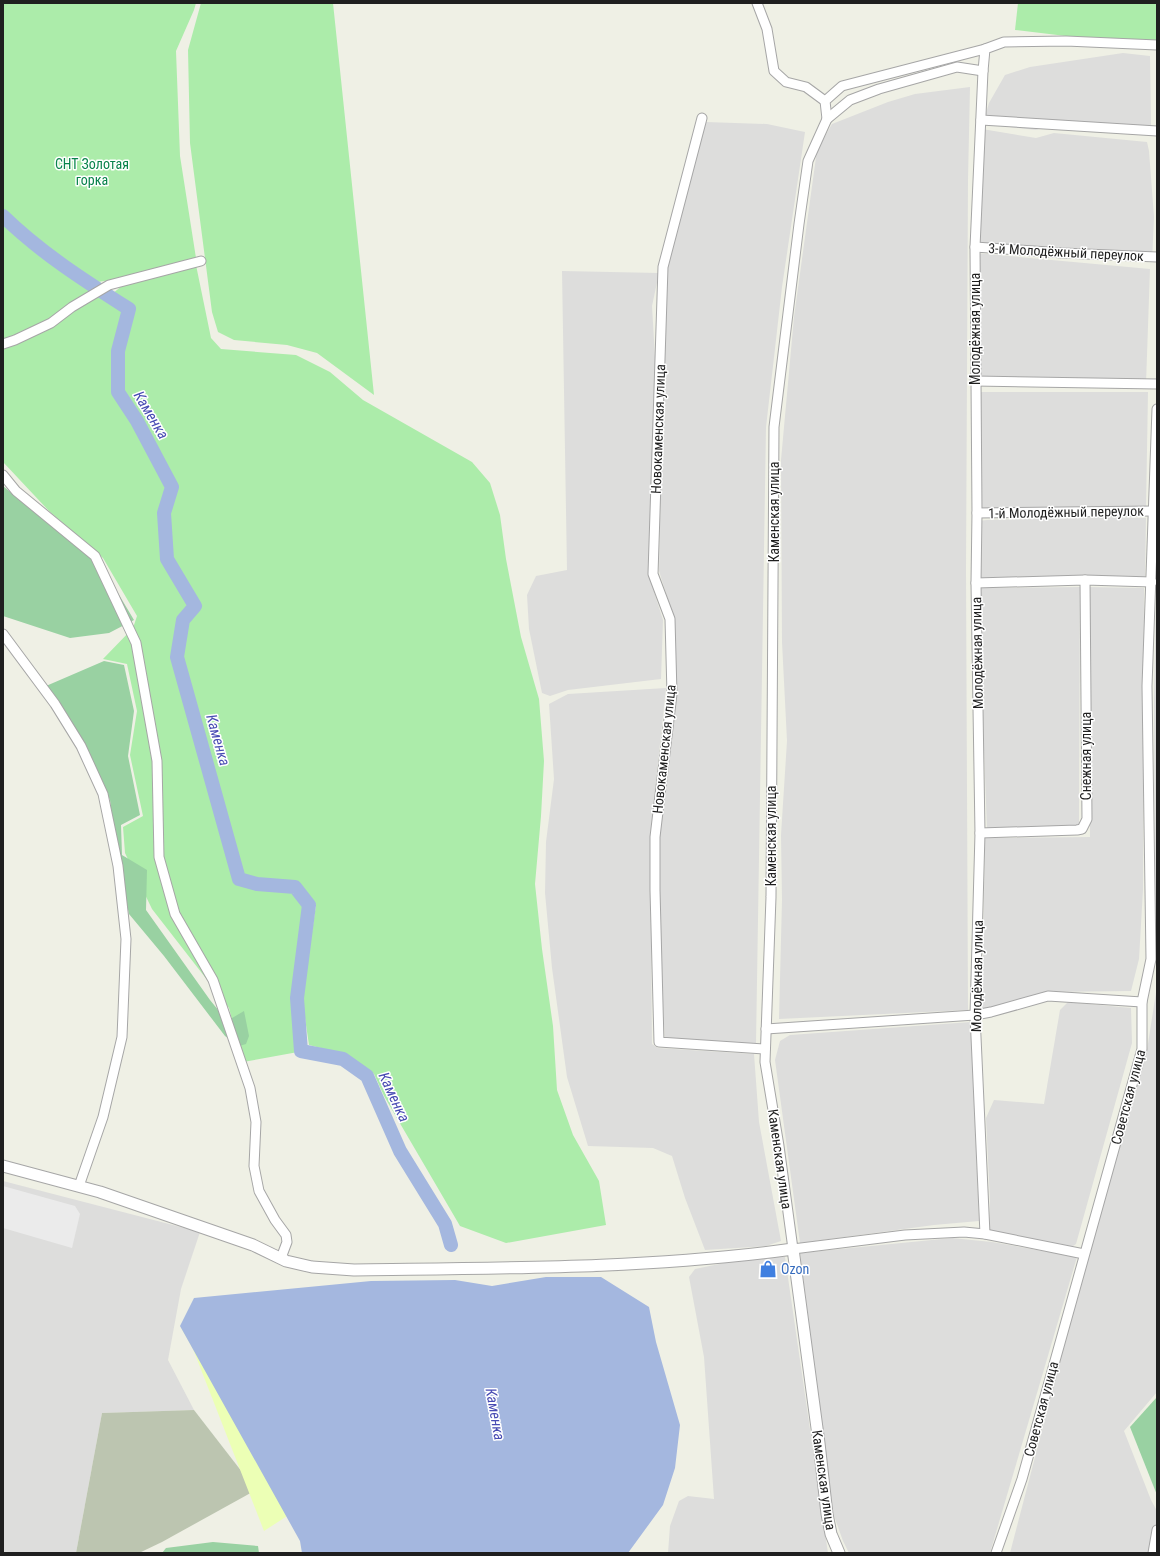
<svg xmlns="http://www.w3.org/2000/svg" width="1160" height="1556" viewBox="0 0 1160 1556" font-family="'Roboto Condensed',sans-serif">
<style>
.residential{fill:#dddddc}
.construction{fill:#bcc5b0}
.grass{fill:#acecaa}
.forest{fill:#99d1a2}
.sand{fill:#ecffb5}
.parking{fill:#ebebeb}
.water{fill:#a4b7df}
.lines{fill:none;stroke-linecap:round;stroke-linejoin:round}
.river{stroke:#a4b7df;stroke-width:14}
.minor-casing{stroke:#a6a6a6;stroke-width:11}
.tertiary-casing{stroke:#a6a6a6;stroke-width:13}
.minor{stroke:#fff;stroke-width:9}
.tertiary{stroke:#fff;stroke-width:11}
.labels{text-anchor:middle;stroke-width:3;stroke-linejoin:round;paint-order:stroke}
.park-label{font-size:14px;fill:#08834b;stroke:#fff}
.street-label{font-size:14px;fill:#1f1f1f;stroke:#fff}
.shop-label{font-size:14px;fill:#366cbe;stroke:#fff;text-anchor:start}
.water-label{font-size:15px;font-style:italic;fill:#484bb3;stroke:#fff}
</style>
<rect width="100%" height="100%" fill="#eff0e5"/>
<g class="residential">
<path d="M1123,53L1150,56L1151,125L1147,133L1053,124L1036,130L983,124L989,103L1005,75L1030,67Z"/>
<path d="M970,87L968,180L966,571L968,1010L779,1019L782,900L781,835L787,741L782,642L781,460L794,317L817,150L832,124L888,102L915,94Z"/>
<path d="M706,122L767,124L805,132L782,287L766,427L756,1043L746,1045L665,1039L660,960L659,836L674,619L659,571L663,374L661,306L671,243Z"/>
<path d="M982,129L1036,138L1054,133L1147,142L1149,151L1154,217L1152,262L1109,254L976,247Z"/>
<path d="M976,253L1150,269L1146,384L977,382Z"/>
<path d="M562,271L659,273L652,306L656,374L649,576L663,620L661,679L568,690L550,696L542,693L529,629L527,595L536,576L567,570Z"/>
<path d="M978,392H1148L1146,509L979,511Z"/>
<path d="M1108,517L1146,518L1145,580L979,583L978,521L987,520Z"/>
<path d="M1157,537V973L1155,957L1154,699Z"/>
<path d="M1080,587L1079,827L987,830L978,588Z"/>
<path d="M1087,587L1144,588L1143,889L1139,959L1131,991L1044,992L991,1010L982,1009L985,838L1090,837Z"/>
<path d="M666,688L650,837L652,1044L658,1048L754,1054L759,1122L781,1241L766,1246L705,1250L685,1198L672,1156L653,1148L588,1146L567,1077L552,968L545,893L546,842L554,779L549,704L568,694Z"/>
<path d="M1157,986V1392L1124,1431L1151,1500L1157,1511V1553H1010L1088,1254L1147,1050Z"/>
<path d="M1068,1002L1131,1008L1132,1043L1076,1244L1070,1248L989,1233L990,1201L986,1118L994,1100L1044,1104L1060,1010Z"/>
<path d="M971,1022L979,1221L934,1225L800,1243L775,1060L780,1041L790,1035Z"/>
<path d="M3,1181L200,1232L181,1289L168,1360L194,1410L102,1413L76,1553H3Z"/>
<path d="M952,1238L992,1242L1077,1257L990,1553H849L843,1541L833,1513L800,1253Z"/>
<path d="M767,1254L785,1257L828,1553H668L670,1526L679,1501L688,1496L714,1499L704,1357L689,1277L695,1269Z"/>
</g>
<path class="construction" d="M194,1410L256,1490L162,1542L139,1553H76L102,1413Z"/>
<g class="grass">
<path d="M3,3H196L194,10L176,51L180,156L196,258L124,278L98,282L37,243L3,213Z"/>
<path d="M201,3H333L374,395L317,353L287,345L234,340L218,332L212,312L190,143L188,50Z"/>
<path d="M1018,3H1157V47L1015,30Z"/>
<path d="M3,219L34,248L72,275L127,309L116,349L112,393L134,423L167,487L160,515L163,558L191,605L179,619L173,655L236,881L254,889L292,892L305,907L293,1001L298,1052L243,1062L229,1008L152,909L125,853L123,827L143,816L130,755L137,711L127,664L103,659L133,628L137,616L103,558L49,511L3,462Z"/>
<path d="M196,265L211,338L221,349L296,355L330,372L363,400L472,462L490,483L500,515L506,559L521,637L539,699L544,761L541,816L535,884L542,949L553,1026L557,1090L573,1135L599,1181L606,1225L506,1243L460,1226L384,1096L374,1074L344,1054L309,1045L302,998L316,905L297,882L257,880L243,876L181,658L187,623L200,606L170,559L167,514L175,488L139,420L120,392L121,351L133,309L112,294L123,285Z"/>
</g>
<g class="forest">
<path d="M3,486L55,529L100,563L134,620L109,633L70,638L3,616Z"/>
<path d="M104,661L124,665L134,711L128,756L140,815L121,825L122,855L147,870L146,910L210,1000L227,1021L244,1011L249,1036L246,1044L239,1046L225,1036L164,956L129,914L118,862L110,800L80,738L46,686Z"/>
<path d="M1157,1397V1495L1130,1427Z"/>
<path d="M213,1542L258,1546L259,1553H162L166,1548Z"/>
</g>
<path class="sand" d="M180,1326L298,1509L264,1531L193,1349Z"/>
<path class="parking" d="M3,1186L75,1206L80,1214L72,1248L3,1228Z"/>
<path class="water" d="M546,1277H601L649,1307L656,1342L680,1425L675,1468L663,1505L628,1553H302L300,1541L180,1326L194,1298L371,1281L455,1280L492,1286Z"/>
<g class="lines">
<path class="river" d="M3,216C41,253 85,281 129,309L118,351V392L137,421L172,487L164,513L167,559L195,606L183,620L177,657L239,879L257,884L295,887L309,905L297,998L301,1051L343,1059L367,1076L400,1151L445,1224L451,1245"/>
<g class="minor-casing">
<g id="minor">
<path d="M757,3L767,29L774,71L786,82L806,87L825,101"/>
<path d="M983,71L957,67L879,89L850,100L827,119L808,161L799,224L774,427L771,897L765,1062L779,1146L793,1249L905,1235L964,1232L985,1234L1084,1254"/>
<path d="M702,118L663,267L653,574L670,619L672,694L655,837V890L659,1042L765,1049"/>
<path d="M827,119L825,101L842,86L985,49"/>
<path d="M981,120L1157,131"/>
<path d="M975,247L1063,253L1157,257"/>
<path d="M3,344L15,340L51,323L72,307L109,285L201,261"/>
<path d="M975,381L1157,384"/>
<path d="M3,475L16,491L95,556L136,643L157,761L159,857L175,914L213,980L250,1088L256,1122L254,1166L259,1191L275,1220L286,1235L287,1242L281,1258"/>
<path d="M977,513L1154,511"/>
<path d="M976,583L1085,580L1152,582"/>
<path d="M3,634L55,704L81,746L103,794L118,866L126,939L122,1037L103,1117L79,1186"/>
<path d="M980,833L1077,830L1082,829L1087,819L1085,580"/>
<path d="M766,1029L975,1015L991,1012L1048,996L1142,1002"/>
<path d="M985,1234L975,1015L980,833L976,583L977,513L975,247L983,71L985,49L1004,42L1066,41L1157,45"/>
<path d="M996,1553L1022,1479L1142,1049V1002L1151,959L1147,686L1157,409"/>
<path d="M1153,1553L1157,1530"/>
</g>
</g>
<g class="tertiary-casing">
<path id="tertiary" d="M3,1166L100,1192L253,1245L286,1261L312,1267L354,1270C500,1268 647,1269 793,1249L819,1443L827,1514L831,1534L839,1553"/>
</g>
<use href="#minor" class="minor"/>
<use href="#tertiary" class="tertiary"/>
</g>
<defs>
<g id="shop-bare" transform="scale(1.38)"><path d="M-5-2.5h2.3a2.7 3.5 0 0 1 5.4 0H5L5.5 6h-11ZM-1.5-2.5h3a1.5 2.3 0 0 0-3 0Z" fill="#3f7fe0" stroke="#fff" stroke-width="2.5" paint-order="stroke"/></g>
</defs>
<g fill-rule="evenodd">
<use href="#shop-bare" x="768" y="1269"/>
</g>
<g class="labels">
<g class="park-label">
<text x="92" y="169">СНТ Золотая<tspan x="92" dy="16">горка</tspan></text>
</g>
<g class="street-label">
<text transform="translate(1066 252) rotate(3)" y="5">3-й Молодёжный переулок</text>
<text transform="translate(975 329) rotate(-90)" y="5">Молодёжная улица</text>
<text transform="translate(658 429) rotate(-88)" y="5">Новокаменская улица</text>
<text transform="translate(774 512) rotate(-90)" y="5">Каменская улица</text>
<text transform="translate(1066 512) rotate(-1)" y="5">1-й Молодёжный переулок</text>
<text transform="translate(977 653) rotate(-91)" y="5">Молодёжная улица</text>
<text transform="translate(664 749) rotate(-84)" y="5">Новокаменская улица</text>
<text transform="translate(1086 756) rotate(-90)" y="5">Снежная улица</text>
<text transform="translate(771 836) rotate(-90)" y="5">Каменская улица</text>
<text transform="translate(977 976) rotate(-89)" y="5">Молодёжная улица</text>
<text transform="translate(1128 1097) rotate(-75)" y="5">Советская улица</text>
<text transform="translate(780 1159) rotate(82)" y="5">Каменская улица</text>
<text transform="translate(1041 1409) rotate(-75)" y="5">Советская улица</text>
<text transform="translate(824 1480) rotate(82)" y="5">Каменская улица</text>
</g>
<g class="shop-label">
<text x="781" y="1274">Ozon</text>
</g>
<g class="water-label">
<text transform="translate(151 415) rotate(59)" y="5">Каменка</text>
<text transform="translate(218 740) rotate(74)" y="5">Каменка</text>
<text transform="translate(394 1097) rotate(65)" y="5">Каменка</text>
<text transform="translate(495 1414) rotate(80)" y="5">Каменка</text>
</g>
</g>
<rect width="1160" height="1556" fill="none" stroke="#1f1f1f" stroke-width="8"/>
</svg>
